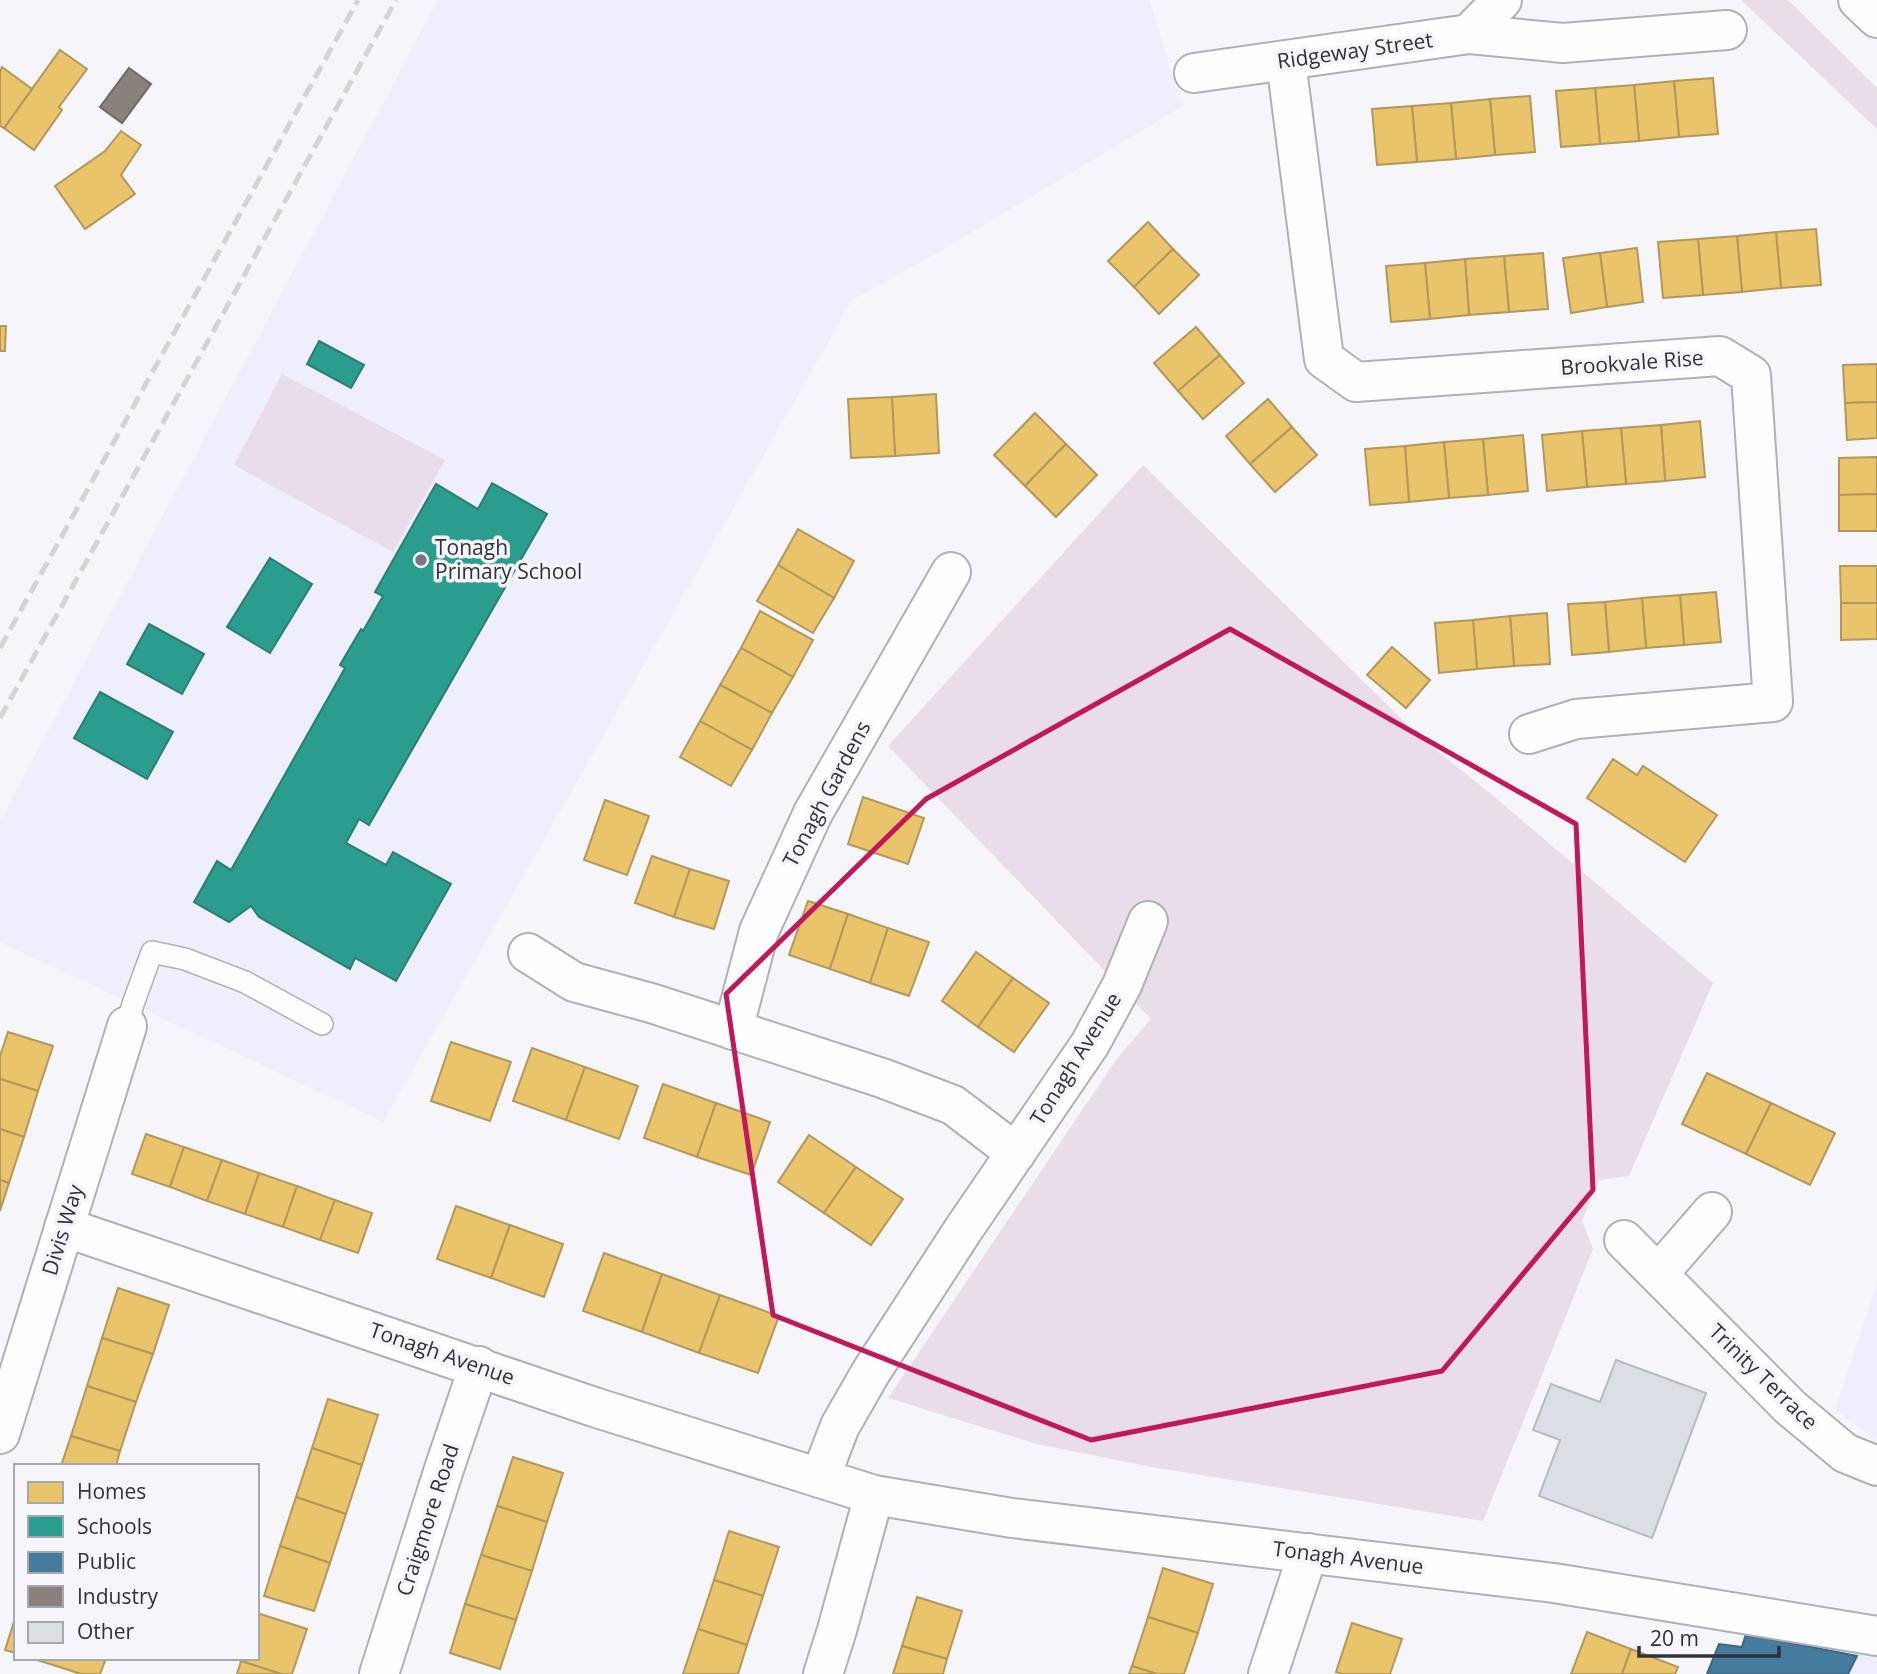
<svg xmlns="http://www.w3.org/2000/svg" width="1877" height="1674" viewBox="0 0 1877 1674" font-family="'Open Sans',sans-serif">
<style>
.built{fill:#eeeefd}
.green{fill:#e8dde9}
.homes{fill:#e9c46a;stroke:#b2985c;stroke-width:2}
.schools{fill:#2a9d8f;stroke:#2c7d76;stroke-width:2}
.public{fill:#457b9d;stroke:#3f6580;stroke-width:2}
.industry{fill:#8a817c;stroke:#706969;stroke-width:2}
.building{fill:#dbdee6;stroke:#b7bac0;stroke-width:2}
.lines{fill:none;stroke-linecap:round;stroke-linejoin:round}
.lane-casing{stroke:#b0b0b7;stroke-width:24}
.street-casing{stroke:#b0b0b7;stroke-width:42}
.primary-casing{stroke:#b0b0b7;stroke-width:42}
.lane{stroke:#fefefe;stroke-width:21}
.street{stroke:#fefefe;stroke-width:38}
.primary{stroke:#fefefe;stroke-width:38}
.rail{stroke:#d4d4d6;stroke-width:5;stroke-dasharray:14 7;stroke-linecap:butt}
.marked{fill:none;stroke:#c2185b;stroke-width:5;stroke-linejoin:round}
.poi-dot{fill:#77777f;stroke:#f5f5fb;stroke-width:2.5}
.labels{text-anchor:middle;stroke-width:7;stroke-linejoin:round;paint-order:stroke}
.street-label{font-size:21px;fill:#32323d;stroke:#f5f5fb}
.poi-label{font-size:21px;fill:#32323d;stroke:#f5f5fb;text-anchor:start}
</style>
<rect width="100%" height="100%" fill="#f6f6fa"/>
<g class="built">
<path d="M438,0H1149L1183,106L941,251L852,300L383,1122L0,942V821Z"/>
<path d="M1877,1285V1441L1835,1410Z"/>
<path d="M1877,1617V1674H1848L1857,1656Z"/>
</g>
<g class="green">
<path d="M1741,0H1788L1877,88V129Z"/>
<path d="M282,374L445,460L393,552L234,465Z"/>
<path d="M1143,465L1420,737L1491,794L1713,983L1629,1176L1599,1180L1582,1221L1593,1249L1483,1521L1152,1467L1037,1444L888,1398L1116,1060L1151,1019L888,746Z"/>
</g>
<g class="homes">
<path d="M60,50L87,69L59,107L62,110L34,150L4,128Z"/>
<path d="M2,67L32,89L4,128L0,126V71Z"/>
<path d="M1713,78L1718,134L1679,137L1674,81Z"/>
<path d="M1674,81L1679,137L1639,141L1634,85Z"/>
<path d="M1634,85L1639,141L1600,144L1595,88Z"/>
<path d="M1595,88L1600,144L1561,147L1556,91Z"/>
<path d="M1530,96L1535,152L1495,155L1490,99Z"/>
<path d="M1490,99L1495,155L1456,159L1451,103Z"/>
<path d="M1451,103L1456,159L1417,162L1412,106Z"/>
<path d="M1412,106L1417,162L1377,165L1372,109Z"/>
<path d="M121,131L141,145L121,175L135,194L85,229L55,186L105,151Z"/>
<path d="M1148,222L1173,249L1134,287L1108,261Z"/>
<path d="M1816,229L1821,285L1781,288L1776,232Z"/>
<path d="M1776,232L1781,288L1742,292L1737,236Z"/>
<path d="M1737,236L1742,292L1703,295L1698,239Z"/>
<path d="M1698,239L1703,295L1663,298L1658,242Z"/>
<path d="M1637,248L1643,302L1607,307L1600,253Z"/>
<path d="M1173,249L1199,275L1159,314L1134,287Z"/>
<path d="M1543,253L1548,309L1509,312L1504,256Z"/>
<path d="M1600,253L1607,307L1571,313L1563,258Z"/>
<path d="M1504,256L1509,312L1469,315L1465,259Z"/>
<path d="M1465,259L1469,315L1430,319L1425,263Z"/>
<path d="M1425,263L1430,319L1391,322L1386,266Z"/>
<path d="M0,326H6L5,351H0Z"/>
<path d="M1196,327L1220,355L1178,391L1154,363Z"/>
<path d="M1220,355L1244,383L1203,419L1178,391Z"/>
<path d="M1877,364V402L1845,403L1843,365Z"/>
<path d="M936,394L939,453L895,456L892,397Z"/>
<path d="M892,397L895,456L851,458L848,399Z"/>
<path d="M1268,399L1292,427L1250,464L1226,436Z"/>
<path d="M1877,402V438L1847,440L1845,403Z"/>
<path d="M1035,413L1066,444L1025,486L994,455Z"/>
<path d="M1700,421L1705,477L1665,481L1661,425Z"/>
<path d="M1661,425L1665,481L1626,484L1621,428Z"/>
<path d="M1292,427L1317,455L1275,492L1250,464Z"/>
<path d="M1621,428L1626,484L1587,487L1582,431Z"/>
<path d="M1582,431L1587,487L1547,491L1542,435Z"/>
<path d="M1523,435L1528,491L1488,495L1483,439Z"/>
<path d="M1483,439L1488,495L1449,498L1444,442Z"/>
<path d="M1444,442L1449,498L1409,502L1405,446Z"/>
<path d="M1066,444L1097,475L1056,517L1025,486Z"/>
<path d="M1405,446L1409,502L1370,505L1365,449Z"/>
<path d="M1877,457V494L1839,495V458Z"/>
<path d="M1877,494V531H1839V495Z"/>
<path d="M798,529L854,561L834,598L778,565Z"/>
<path d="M778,565L834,598L813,633L757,601Z"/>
<path d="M1840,566H1877V603H1841Z"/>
<path d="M1716,592L1721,642L1684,645L1680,595Z"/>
<path d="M1680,595L1684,645L1646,648L1642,598Z"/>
<path d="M1642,598L1646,648L1609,652L1605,602Z"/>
<path d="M1605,602L1609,652L1572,655L1568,604Z"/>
<path d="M1841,603H1877V639L1841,640Z"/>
<path d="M760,611L813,640L793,677L741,648Z"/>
<path d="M1547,613L1550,664L1514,666L1510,616Z"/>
<path d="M1510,616L1514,666L1477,669L1473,620Z"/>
<path d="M1473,620L1477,669L1439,673L1435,623Z"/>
<path d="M1392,647L1430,680L1406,708L1367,675Z"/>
<path d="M741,648L793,677L772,713L720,685Z"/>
<path d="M720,685L772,713L752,750L700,721Z"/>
<path d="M700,721L752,750L731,786L680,757Z"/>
<path d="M1613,759L1637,775L1643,766L1717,815L1685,862L1587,798Z"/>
<path d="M863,797L924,818L908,864L848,844Z"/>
<path d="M605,800L649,816L627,875L584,860Z"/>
<path d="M652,856L690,869L674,917L635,903Z"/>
<path d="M690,869L729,881L714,929L674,917Z"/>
<path d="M808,901L848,914L830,969L789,955Z"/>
<path d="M848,914L888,928L870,983L830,969Z"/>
<path d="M888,928L929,942L909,996L870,983Z"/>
<path d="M976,952L1013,978L978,1027L942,1001Z"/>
<path d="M1013,978L1049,1003L1014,1052L978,1027Z"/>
<path d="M8,1032L53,1046L38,1091L0,1079V1056Z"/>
<path d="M451,1042L511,1062L490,1121L431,1101Z"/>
<path d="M532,1048L585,1067L566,1120L513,1101Z"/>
<path d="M585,1067L638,1086L619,1139L566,1120Z"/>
<path d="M1707,1073L1771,1103L1746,1154L1682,1124Z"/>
<path d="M0,1079L38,1091L24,1137L0,1129Z"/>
<path d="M663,1084L716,1103L697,1157L644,1138Z"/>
<path d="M716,1103L770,1122L751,1175L697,1157Z"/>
<path d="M1771,1103L1835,1133L1810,1185L1746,1154Z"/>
<path d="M0,1129L24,1137L9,1183L0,1180Z"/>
<path d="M146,1134L184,1147L170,1187L132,1174Z"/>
<path d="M809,1135L856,1167L824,1213L778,1182Z"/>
<path d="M184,1147L222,1160L207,1201L170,1187Z"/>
<path d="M222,1160L259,1173L245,1214L207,1201Z"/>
<path d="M856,1167L903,1199L871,1245L824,1213Z"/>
<path d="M259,1173L297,1186L283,1227L245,1214Z"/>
<path d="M0,1180L9,1183L0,1211Z"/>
<path d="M297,1186L335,1200L320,1240L283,1227Z"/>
<path d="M335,1200L372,1213L358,1253L320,1240Z"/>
<path d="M456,1206L510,1225L491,1278L437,1259Z"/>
<path d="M510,1225L563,1244L544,1297L491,1278Z"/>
<path d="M604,1253L662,1274L642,1332L583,1311Z"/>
<path d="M662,1274L720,1295L699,1353L642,1332Z"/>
<path d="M118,1288L169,1305L153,1354L102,1338Z"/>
<path d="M720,1295L779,1316L758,1373L699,1353Z"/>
<path d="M102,1338L153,1354L136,1402L87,1386Z"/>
<path d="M87,1386L136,1402L120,1451L71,1436Z"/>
<path d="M328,1399L378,1415L362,1465L312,1448Z"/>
<path d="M71,1436L120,1451L116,1466H61Z"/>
<path d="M312,1448L362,1465L346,1514L296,1497Z"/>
<path d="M513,1457L563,1473L547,1522L497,1506Z"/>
<path d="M296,1497L346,1514L330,1563L280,1546Z"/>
<path d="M497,1506L547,1522L532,1571L481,1555Z"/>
<path d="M729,1531L779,1547L763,1596L714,1580Z"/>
<path d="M280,1546L330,1563L314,1611L264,1596Z"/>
<path d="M481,1555L532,1571L516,1620L465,1604Z"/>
<path d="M1163,1568L1213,1584L1198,1633L1148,1617Z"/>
<path d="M714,1580L763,1596L747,1645L698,1629Z"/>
<path d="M917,1597L962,1611L947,1659L902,1646Z"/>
<path d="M465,1604L516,1620L500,1669L450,1653Z"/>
<path d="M257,1613L307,1629L292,1674H281L241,1661L242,1658H257Z"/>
<path d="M16,1615V1653L5,1650Z"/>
<path d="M1148,1617L1198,1633L1184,1674H1157L1132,1666Z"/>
<path d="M1352,1623L1402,1639L1390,1674H1342L1336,1672Z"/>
<path d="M698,1629L747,1645L738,1674H683Z"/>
<path d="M1587,1632L1631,1649L1622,1674H1571Z"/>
<path d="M902,1646L947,1659L943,1674H893Z"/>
<path d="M1631,1649L1678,1667L1675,1674H1622Z"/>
<path d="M31,1658H106L100,1674H81Z"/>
<path d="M241,1661L281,1674H237Z"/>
<path d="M1132,1666L1157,1674H1129Z"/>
</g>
<g class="schools">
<path d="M319,341L364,365L351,388L307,364Z"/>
<path d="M492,483L547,514L369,825L359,819L346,843L386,865L393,852L451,884L396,981L355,958L350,969L259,917L251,906L229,922L194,902L217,861L231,870L345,668L340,665L361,629L363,631L383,596L375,592L436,484L478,509Z"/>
<path d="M270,558L312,584L270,653L227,627Z"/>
<path d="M149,624L204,654L182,694L127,664Z"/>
<path d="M100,692L173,732L147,779L74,738Z"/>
</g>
<path class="public" d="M1746,1634L1857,1656L1848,1674H1707L1719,1644L1742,1647Z"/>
<path class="industry" d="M129,68L151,84L122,123L100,107Z"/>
<path class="building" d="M1616,1360L1706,1393L1652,1538L1539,1496L1560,1440L1533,1430L1551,1384L1600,1402Z"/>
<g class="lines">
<g class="lane-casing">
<path id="lane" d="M127,1026L133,1004L152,952L185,959L245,982L322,1024"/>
</g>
<g class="street-casing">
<g id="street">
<path d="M1469,34L1563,43L1727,30"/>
<path d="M1286,61L1324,359L1356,382L1720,356L1751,375L1773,702L1576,719L1529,734"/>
<path d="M1194,73L1469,34L1502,0"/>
<path d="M528,953L574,982L651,1003L882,1078L953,1105L1016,1153"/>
<path d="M733,1030L759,931L813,813L951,572"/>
<path d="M64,1227L594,1407L874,1495L1012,1518L1554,1583L1877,1636"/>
<path d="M1624,1240L1790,1407L1845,1453L1877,1466"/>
<path d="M1659,1273L1712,1212"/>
<path d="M0,1434L127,1026"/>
<path d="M820,1478L840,1426L871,1372L963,1230L1090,1044L1122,985L1148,921"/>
<path d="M379,1674L444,1469L479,1366"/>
<path d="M823,1674L837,1630L874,1495"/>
<path d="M1268,1674L1308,1553"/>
</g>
</g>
<g class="primary-casing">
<path id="primary" d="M1858,0L1877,18"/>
</g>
<use href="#lane" class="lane"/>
<use href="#street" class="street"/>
<use href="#primary" class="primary"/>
<g class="rail">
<path d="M0,648L358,0"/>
<path d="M0,718L396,0"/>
</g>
</g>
<path class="marked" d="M1230,629L1576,824L1593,1190L1442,1371L1091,1440L773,1315L726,994L926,799Z"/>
<circle class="poi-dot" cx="421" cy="560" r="7"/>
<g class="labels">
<g class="street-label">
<text transform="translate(1355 51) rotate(-8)" y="7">Ridgeway Street</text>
<text transform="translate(1632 363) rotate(-4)" y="7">Brookvale Rise</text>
<text transform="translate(827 794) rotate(-62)" y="7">Tonagh Gardens</text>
<text transform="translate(1076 1059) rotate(-58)" y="7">Tonagh Avenue</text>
<text transform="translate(63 1230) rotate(-73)" y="7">Divis Way</text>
<text transform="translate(442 1354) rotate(19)" y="7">Tonagh Avenue</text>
<text transform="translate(1763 1377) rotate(44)" y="7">Trinity Terrace</text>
<text transform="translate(428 1520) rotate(-72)" y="7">Craigmore Road</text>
<text transform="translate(1348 1558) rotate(7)" y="7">Tonagh Avenue</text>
</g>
<g class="poi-label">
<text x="435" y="555">Tonagh<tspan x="435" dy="24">Primary School</tspan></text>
</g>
</g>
<rect x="14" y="1464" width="245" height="196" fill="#f5f5fb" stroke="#a7a7af" stroke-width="2"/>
<rect x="28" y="1482" width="35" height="21" fill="#e9c46a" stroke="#a7a7af" stroke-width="2"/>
<text x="77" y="1499" font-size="21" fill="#32323d">Homes</text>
<rect x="28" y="1516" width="35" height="21" fill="#2a9d8f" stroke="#a7a7af" stroke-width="2"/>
<text x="77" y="1534" font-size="21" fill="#32323d">Schools</text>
<rect x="28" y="1552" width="35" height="21" fill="#457b9d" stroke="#a7a7af" stroke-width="2"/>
<text x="77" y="1569" font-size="21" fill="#32323d">Public</text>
<rect x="28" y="1586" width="35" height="21" fill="#8a817c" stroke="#a7a7af" stroke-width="2"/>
<text x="77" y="1604" font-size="21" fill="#32323d">Industry</text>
<rect x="28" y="1622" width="35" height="21" fill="#dbdee6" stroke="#a7a7af" stroke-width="2"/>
<text x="77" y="1639" font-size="21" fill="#32323d">Other</text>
<path d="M1639 1646v10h140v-10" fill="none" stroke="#32323d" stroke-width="3.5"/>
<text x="1650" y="1646" font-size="21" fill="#32323d" stroke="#f5f5fb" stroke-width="5" paint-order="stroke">20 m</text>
</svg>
